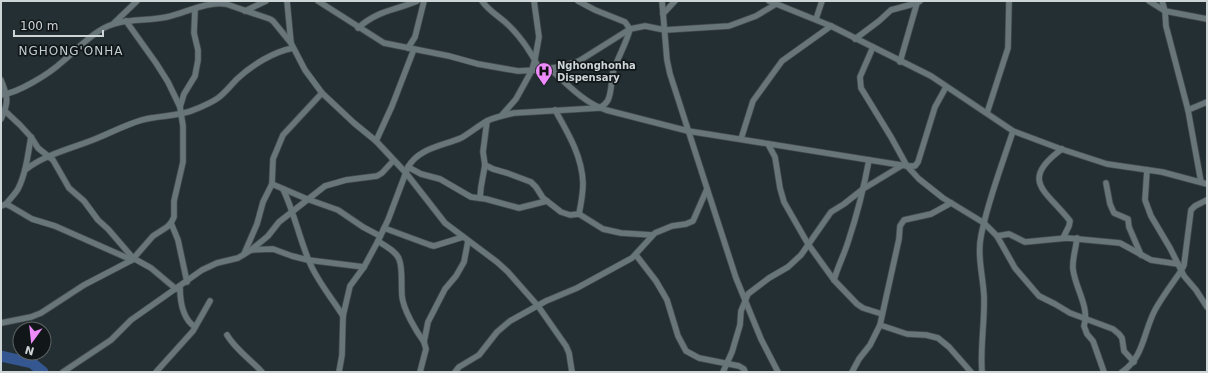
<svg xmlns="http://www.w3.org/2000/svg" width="1208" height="373" viewBox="0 0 1208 373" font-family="'DejaVu Sans',sans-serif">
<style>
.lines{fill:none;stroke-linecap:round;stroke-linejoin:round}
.river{stroke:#345791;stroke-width:11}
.street-casing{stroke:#434c4f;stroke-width:7}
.street{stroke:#687579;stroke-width:5.5}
.labels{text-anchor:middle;stroke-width:3.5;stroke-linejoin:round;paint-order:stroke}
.poi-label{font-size:10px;font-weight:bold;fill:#ced5d7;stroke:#111618;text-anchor:start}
.quarter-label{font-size:12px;letter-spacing:1px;fill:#c1cfd3;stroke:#111618}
</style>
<rect width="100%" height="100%" fill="#242f33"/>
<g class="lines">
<path class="river" d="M1,356L32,363L43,372"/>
<g class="street-casing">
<g id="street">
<path d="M287,1L291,43"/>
<path d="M318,1L384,43L449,56L478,64L518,71L537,70L559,67L579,61L630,29L645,26L665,30L729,26L756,16L776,4"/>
<path d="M482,1C488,10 497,15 505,22C520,35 531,52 540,70"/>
<path d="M662,1L667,60L670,74L736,278L761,339L778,372"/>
<path d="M769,1L831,26L931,76L1013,131L1061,149L1107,164L1162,172L1207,184"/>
<path d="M1149,1L1165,11L1207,19"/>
<path d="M1162,1L1165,11L1166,26L1188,110L1201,182"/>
<path d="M245,11L266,1"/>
<path d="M663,14L675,1"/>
<path d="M816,19L822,1"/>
<path d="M126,21L156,63L168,82L180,107"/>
<path d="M114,23L137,1"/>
<path d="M358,28C378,10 394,11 417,1"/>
<path d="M855,39L879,21L891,10L917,3L920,1"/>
<path d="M873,47L860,77L861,88L891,137L907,166L919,179L943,198L984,223L997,236L1015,268L1039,296L1055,304L1070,313L1113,329L1119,334L1122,338L1124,351L1134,362"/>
<path d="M408,48L415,37L424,1"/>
<path d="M900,62L917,3"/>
<path d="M549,68C566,83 584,103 606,110L688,131L907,166H915L918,162L935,107L946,87"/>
<path d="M1,80C8,97 9,102 1,119"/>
<path d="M1,95C18,93 49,74 62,62C74,52 85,40 99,31C119,17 144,22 167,17C185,13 207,1 226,4L270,19L273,21L291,43L305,70L322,93L354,123L376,141L406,173L445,223L497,262L508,272L538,306L566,346L569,353L572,372"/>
<path d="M555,110C568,133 582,156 583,183C583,193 581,204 579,214"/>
<path d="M1188,110L1207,102"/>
<path d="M5,111L20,125L31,137L38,148L53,160L69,188L84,201L98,220L108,229L133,258L151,268L176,289"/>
<path d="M987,113L1008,48L1009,1"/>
<path d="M501,116L516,99L532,70L535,59L539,37L534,1"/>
<path d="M741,139L753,101L782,61L831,26"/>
<path d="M376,141L392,106L414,49"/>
<path d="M768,144L775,157L780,188L784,202L808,244L834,280L857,304L863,308L882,314"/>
<path d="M1062,149C1018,181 1047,191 1070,221L1069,226L1063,238"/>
<path d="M485,165L493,169L507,173L531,182L536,187L543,198L561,212L570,215L579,214L603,229L621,233L652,235"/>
<path d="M408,167L421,174L440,179L471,197L486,199L519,208L547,201"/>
<path d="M25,170C47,153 75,148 100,137C114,131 128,124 142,120C160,115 179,117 196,109C203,106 211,103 218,98C225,93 231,85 237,79C252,65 273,52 293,48"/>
<path d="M1147,170L1145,200L1151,216L1170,248L1184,276L1196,290L1207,307"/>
<path d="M1106,183L1110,204L1114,213L1128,219L1129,227L1141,255"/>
<path d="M272,184L307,199L338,210L363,227L380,236"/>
<path d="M283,189C294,212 299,237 309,261C317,281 332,298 343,316"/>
<path d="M480,198L481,187L485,165L483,152L487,121"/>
<path d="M6,204C10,199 15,194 18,189C26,173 28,154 31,137"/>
<path d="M1,206L6,204L10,206L32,219L55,226L132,260"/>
<path d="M384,228L430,245L434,246L463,237"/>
<path d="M997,236L1009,234L1025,242L1067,238L1120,243L1151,260L1178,264"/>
<path d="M1077,238C1076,248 1072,260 1073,269C1075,288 1090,307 1084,326L1087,334L1093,341L1104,372"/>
<path d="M378,241C385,246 396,251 399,259C403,268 401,285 402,296C403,309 416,331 424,342"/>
<path d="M251,250L273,249L292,256L308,260L364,267"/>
<path d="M244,254L257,224L263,202L272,184L273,159L283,135L322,93"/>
<path d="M636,255L656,281L663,293L667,300L678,336L686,351L699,358L739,366L744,369L745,372"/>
<path d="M834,280C838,266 844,255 848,242C857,215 864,187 869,160"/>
<path d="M187,282L178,240L171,223L174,217V201L183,162V126L180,107L184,94L195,76L198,60V50L194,33L195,10"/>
<path d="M180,287C180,301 183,319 195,327"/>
<path d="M1,323L31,317L41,313L84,285L132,260L153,236L167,227L171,223"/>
<path d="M880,325L907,334L926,335L938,338L949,347L971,372"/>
<path d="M227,335C236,350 250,359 262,372"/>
<path d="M63,372L111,340L131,320L202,270L217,263L238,258L251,250L268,236L279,222L325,186L346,180L377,176L382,173L393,161"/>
<path d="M156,372L193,331L210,301"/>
<path d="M339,372L342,355L343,316L350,286L364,267L378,241L388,220L408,167C419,148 442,146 461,138C470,133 478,126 487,121C495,117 505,115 514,113L599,108C603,106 606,104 608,100C612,91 611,81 613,72C618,57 626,44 630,29L625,22L595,10L578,1"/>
<path d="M420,372L426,349L424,342L428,322L445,289L456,276L464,262L468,241"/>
<path d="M455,372L459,367L479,355L497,332L510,321L546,301L577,288L632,258L655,233L672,226L686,224L693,221L707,189"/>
<path d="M723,372L732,352L740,325L741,311L748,294L769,278L788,267L801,255L831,212L844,204L863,189L901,166"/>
<path d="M852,372L859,359L870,345L880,325L899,239L900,226L904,220L931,214L951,203"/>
<path d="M982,372C980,347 985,321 984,296C983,276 977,256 981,236C988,200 1002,165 1013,131"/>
<path d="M1122,372C1144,357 1143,333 1155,310C1162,297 1172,284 1181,271L1184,265L1191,210L1195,206L1207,200"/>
</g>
</g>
<use href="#street" class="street"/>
</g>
<defs>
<g id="hospital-pin" transform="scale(0.9)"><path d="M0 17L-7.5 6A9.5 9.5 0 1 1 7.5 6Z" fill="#ed8cfa" stroke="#111618"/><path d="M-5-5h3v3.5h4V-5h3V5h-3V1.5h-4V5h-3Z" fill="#111"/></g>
</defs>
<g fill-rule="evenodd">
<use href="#hospital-pin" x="544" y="71"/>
</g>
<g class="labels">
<g class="poi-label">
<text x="557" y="69">Nghonghonha<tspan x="557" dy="12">Dispensary</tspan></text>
</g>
<g class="quarter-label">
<text x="71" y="55">NGHONG'ONHA</text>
</g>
</g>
<rect width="1208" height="373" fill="none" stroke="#ced5d7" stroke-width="4"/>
<g transform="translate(32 341) rotate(195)"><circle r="19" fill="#111618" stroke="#5d6264"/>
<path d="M0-3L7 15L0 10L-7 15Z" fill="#ed8cfa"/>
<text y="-6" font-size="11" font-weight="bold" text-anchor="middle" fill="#ced5d7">N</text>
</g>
<path d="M14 30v6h89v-6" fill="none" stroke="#ced5d7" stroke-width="2"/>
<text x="20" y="30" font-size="12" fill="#ced5d7" stroke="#111618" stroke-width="3" paint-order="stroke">100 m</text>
</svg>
